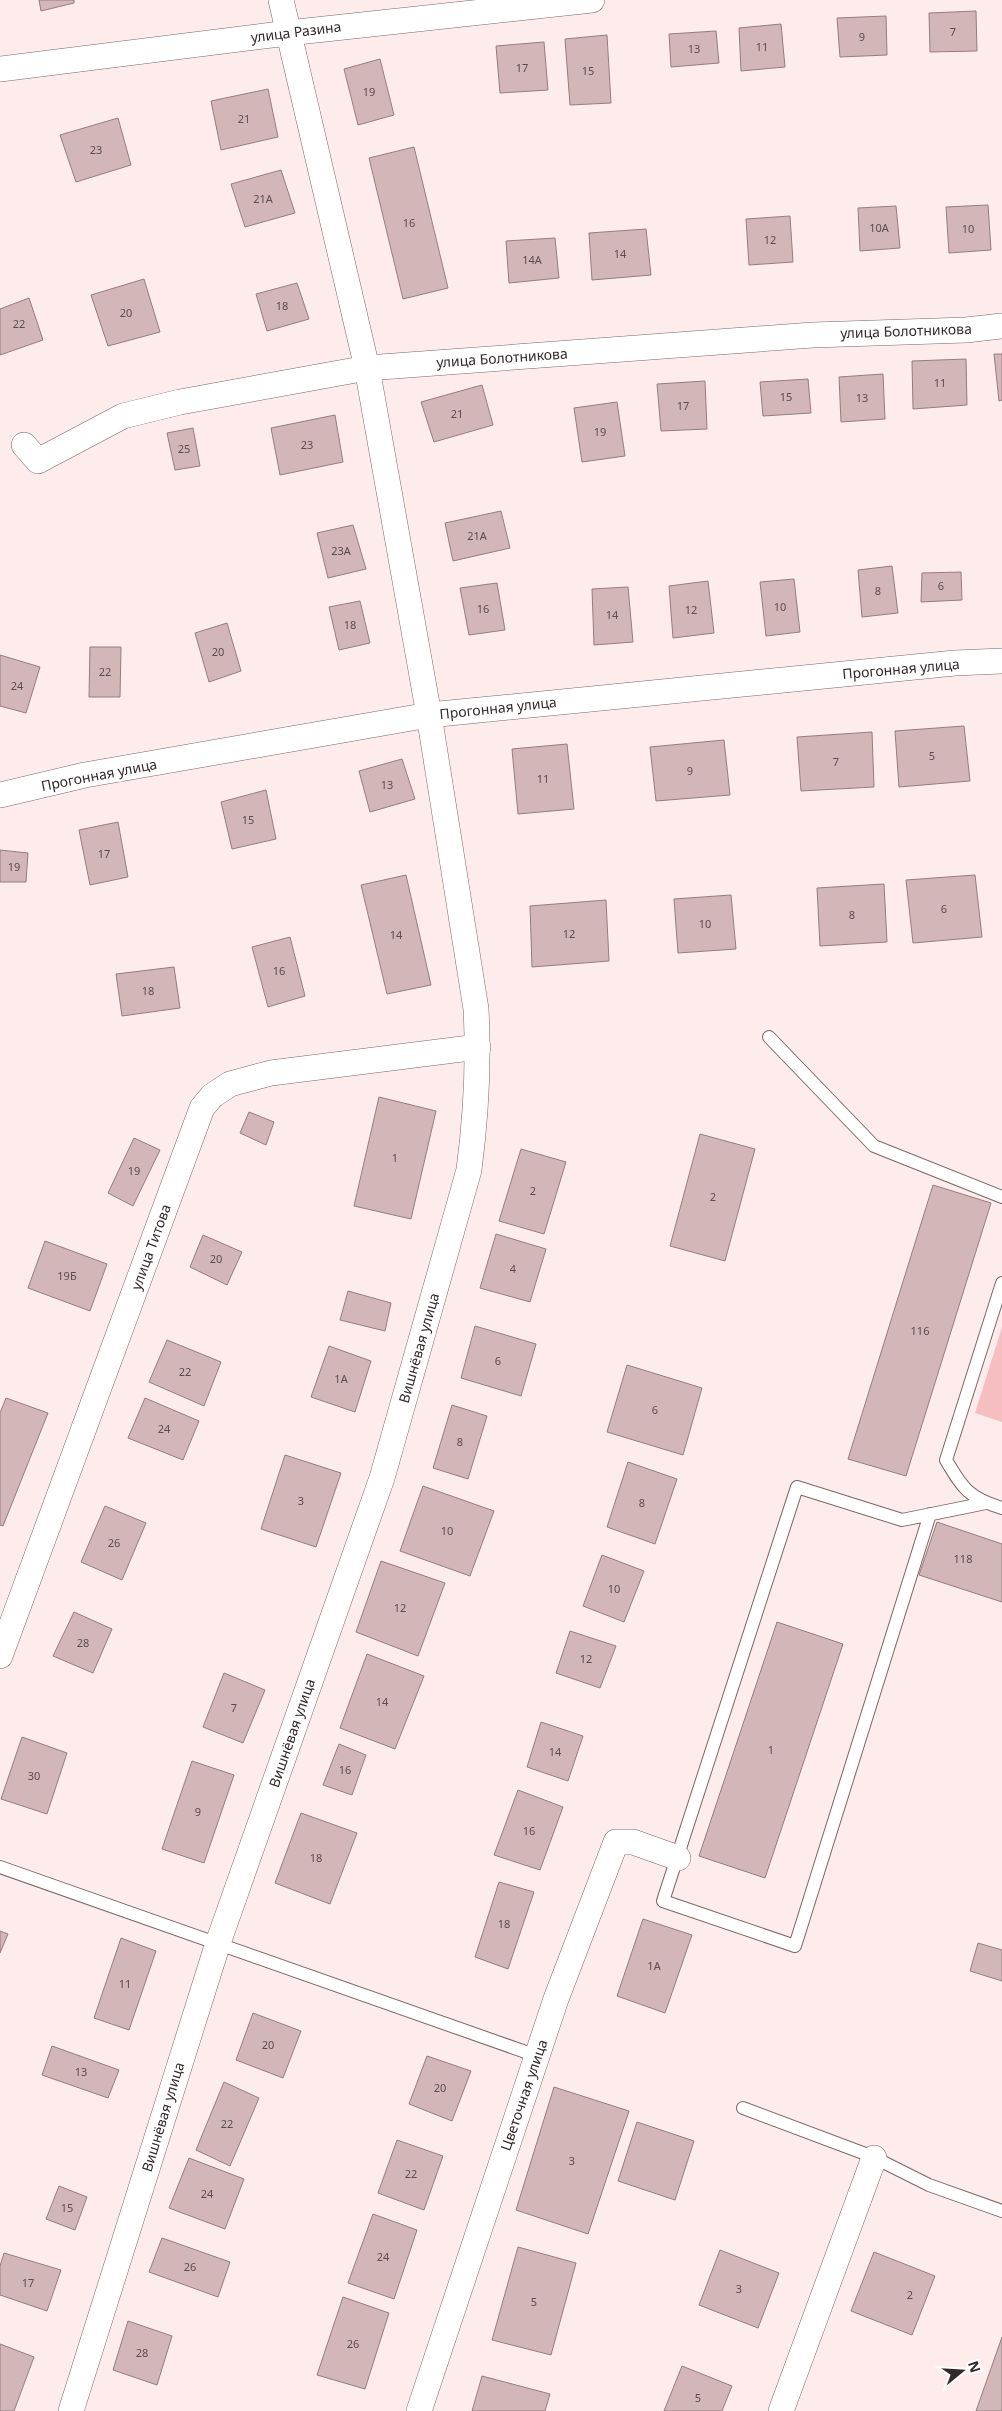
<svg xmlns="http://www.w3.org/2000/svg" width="1002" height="2411" viewBox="0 0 1002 2411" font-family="'Noto Sans',sans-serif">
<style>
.green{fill:#f7bec2}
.building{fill:#d3b7b8;stroke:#967c7e}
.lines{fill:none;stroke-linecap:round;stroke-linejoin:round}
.service-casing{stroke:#7e6566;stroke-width:14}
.minor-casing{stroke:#7e6566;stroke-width:26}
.service{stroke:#fff;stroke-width:12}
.minor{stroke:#fff;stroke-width:25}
.labels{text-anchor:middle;stroke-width:4.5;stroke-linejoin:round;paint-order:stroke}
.number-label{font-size:11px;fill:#5c4c4e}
.street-label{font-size:14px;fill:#34292a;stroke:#fff}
</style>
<rect width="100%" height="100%" fill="#feeced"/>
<path class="green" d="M1002,1327V1422L975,1413Z"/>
<g class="building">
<path d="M39,0H74V3L41,11Z"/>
<path d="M976,11L977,51L930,52L929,13Z"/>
<path d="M886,16L887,55L840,57L837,18Z"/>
<path d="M781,24L785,67L741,71L739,28Z"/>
<path d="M716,31L719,63L671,67L669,34Z"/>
<path d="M607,35L611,103L570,105L565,39Z"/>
<path d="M544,42L548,90L500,93L496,46Z"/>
<path d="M380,59L394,115L358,125L344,69Z"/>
<path d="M268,89L278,137L221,150L211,101Z"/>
<path d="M118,118L131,165L76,182L60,135Z"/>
<path d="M414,147L448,288L403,299L369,158Z"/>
<path d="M281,170L295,213L245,227L231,184Z"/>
<path d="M988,205L991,250L949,253L946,207Z"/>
<path d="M896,206L900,248L860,251L858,208Z"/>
<path d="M790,216L793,262L749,265L746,219Z"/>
<path d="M646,229L651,275L592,280L589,233Z"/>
<path d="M555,238L559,278L509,283L506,241Z"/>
<path d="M144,279L160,332L108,346L91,295Z"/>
<path d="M297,283L309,319L267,331L256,294Z"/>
<path d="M29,298L43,340L0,355V309Z"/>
<path d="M994,354H1002V400L999,401Z"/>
<path d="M966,359L967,405L913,409L912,361Z"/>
<path d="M883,374L885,419L841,422L839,377Z"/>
<path d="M808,379L811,413L763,416L760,382Z"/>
<path d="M705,381L707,429L661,431L657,384Z"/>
<path d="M482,385L493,425L434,442L421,402Z"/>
<path d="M617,402L625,456L582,462L574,408Z"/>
<path d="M335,415L343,462L280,475L271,428Z"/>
<path d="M193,428L200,466L175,470L167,433Z"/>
<path d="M501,511L510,548L453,561L445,523Z"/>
<path d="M353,525L366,569L328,578L317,533Z"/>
<path d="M892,566L898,613L862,617L858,570Z"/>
<path d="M961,572L962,600L921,602L922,573Z"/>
<path d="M794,579L800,632L766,636L760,582Z"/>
<path d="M708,581L714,633L673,638L669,586Z"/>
<path d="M497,583L505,630L469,635L460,588Z"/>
<path d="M628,587L633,642L594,645L592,589Z"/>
<path d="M360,601L370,643L339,650L329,607Z"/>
<path d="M227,623L241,671L209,682L195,633Z"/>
<path d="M90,647H121L120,697H89Z"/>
<path d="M0,655L40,667L26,713L0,706Z"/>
<path d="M964,726L970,781L899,787L895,731Z"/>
<path d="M872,732L874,787L801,791L797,737Z"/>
<path d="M724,740L730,795L656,801L650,747Z"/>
<path d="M567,744L574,809L518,814L512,749Z"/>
<path d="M402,759L415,799L370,812L359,771Z"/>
<path d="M266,790L276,839L232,849L221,802Z"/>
<path d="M118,822L128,877L90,885L79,830Z"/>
<path d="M0,850L28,853L26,882H0Z"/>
<path d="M406,875L431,985L387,994L361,885Z"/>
<path d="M975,875L982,937L913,943L906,880Z"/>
<path d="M884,884L887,942L820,946L817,888Z"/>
<path d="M731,895L736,949L678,953L674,899Z"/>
<path d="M606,900L609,961L532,967L530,906Z"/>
<path d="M290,937L305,996L268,1007L252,947Z"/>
<path d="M174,967L180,1008L122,1016L116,974Z"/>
<path d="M379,1097L436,1111L411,1219L354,1206Z"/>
<path d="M249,1112L274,1122L266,1145L240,1133Z"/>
<path d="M700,1134L755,1149L725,1261L670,1246Z"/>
<path d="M134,1138L160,1150L133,1206L108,1193Z"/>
<path d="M521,1149L566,1162L544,1234L499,1221Z"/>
<path d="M933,1185L991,1203L906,1476L848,1459Z"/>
<path d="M496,1234L546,1249L530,1302L480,1288Z"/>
<path d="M203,1235L242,1252L227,1285L190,1267Z"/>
<path d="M45,1241L107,1264L90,1311L28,1288Z"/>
<path d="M348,1291L391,1303L385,1331L340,1320Z"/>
<path d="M475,1326L536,1344L521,1396L461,1378Z"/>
<path d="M167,1340L221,1362L204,1406L149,1382Z"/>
<path d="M329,1346L371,1361L355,1412L311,1397Z"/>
<path d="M627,1365L702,1388L683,1455L607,1432Z"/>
<path d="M6,1398L48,1413L3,1526L0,1525V1413Z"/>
<path d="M145,1398L199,1421L183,1460L128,1438Z"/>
<path d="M452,1405L487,1416L468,1479L433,1468Z"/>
<path d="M285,1455L341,1473L316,1547L261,1529Z"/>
<path d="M628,1462L677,1479L655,1544L607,1527Z"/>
<path d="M423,1486L494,1511L470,1576L400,1551Z"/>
<path d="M105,1506L146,1523L122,1580L81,1562Z"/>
<path d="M937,1522L1002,1544V1602L919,1575Z"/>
<path d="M602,1555L644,1571L624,1622L583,1606Z"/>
<path d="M381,1561L445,1583L418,1656L356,1632Z"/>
<path d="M74,1612L112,1629L93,1673L53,1656Z"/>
<path d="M777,1622L843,1644L765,1878L699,1856Z"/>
<path d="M570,1631L616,1646L600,1688L556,1673Z"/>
<path d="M367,1654L424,1676L395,1749L340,1728Z"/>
<path d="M224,1673L265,1690L243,1743L203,1727Z"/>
<path d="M541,1722L583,1736L568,1781L527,1767Z"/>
<path d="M22,1737L67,1753L47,1814L1,1799Z"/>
<path d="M339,1744L366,1755L352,1795L323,1785Z"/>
<path d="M192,1761L234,1775L204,1863L162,1849Z"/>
<path d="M518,1790L563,1807L540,1870L494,1855Z"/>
<path d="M301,1813L357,1833L330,1904L275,1883Z"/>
<path d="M499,1882L534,1892L508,1969L475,1957Z"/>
<path d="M643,1919L692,1935L665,2013L617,1996Z"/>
<path d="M0,1931L8,1934L0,1953Z"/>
<path d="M121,1938L156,1951L129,2030L94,2018Z"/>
<path d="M978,1943L1002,1950V1981L970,1971Z"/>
<path d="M253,2013L301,2031L283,2078L236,2060Z"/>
<path d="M52,2046L119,2070L108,2098L42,2075Z"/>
<path d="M427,2056L471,2071L452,2121L409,2104Z"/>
<path d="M224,2082L259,2098L230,2166L196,2150Z"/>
<path d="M554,2087L629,2111L588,2234L516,2210Z"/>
<path d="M637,2122L694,2141L675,2200L618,2181Z"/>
<path d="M397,2140L443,2156L424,2210L378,2193Z"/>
<path d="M189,2158L244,2179L225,2229L169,2208Z"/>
<path d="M59,2186L87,2197L75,2230L46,2219Z"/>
<path d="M373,2214L417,2230L394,2299L348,2283Z"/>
<path d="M162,2238L230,2262L218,2297L149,2272Z"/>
<path d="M518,2247L576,2263L551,2355L492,2340Z"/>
<path d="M720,2250L779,2273L758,2328L699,2305Z"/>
<path d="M874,2252L935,2276L912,2335L851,2311Z"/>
<path d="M4,2253L61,2270L47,2311L0,2295V2266Z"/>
<path d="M343,2297L389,2313L365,2389L317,2375Z"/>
<path d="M128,2321L172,2336L157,2385L113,2370Z"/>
<path d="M1002,2337V2411H976Z"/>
<path d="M0,2344L34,2357L14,2411H0Z"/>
<path d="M682,2366L732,2386L722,2411H664Z"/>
<path d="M482,2376L550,2394L545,2411H472Z"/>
</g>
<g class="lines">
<g class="service-casing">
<g id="service">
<path d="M769,1037L874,1146L1002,1197"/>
<path d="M1002,1283L946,1460C963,1489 969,1498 1002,1508"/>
<path d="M930,1514L795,1946L663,1901L797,1487L902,1520L986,1503"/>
<path d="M0,1867L537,2056"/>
<path d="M743,2108L871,2156L929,2185L1002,2211"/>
</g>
</g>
<g class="minor-casing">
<g id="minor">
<path d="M0,69L288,33L592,0"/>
<path d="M24,445L38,461L123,416L180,402L367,368L813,335L966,330L1002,326"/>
<path d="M0,795L85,775L429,715L955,663L1002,661"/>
<path d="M0,1656L202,1108L212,1096L230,1084L271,1073L478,1047"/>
<path d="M71,2411L218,1943L382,1478L469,1170C476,1116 479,1063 476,1009L429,715L367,368L281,0"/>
<path d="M419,2411L556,1999L616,1842H633L678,1858"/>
<path d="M781,2411L874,2158"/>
</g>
</g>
<use href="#service" class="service"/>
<use href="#minor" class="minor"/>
</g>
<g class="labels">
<g class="number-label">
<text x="953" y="36">7</text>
<text x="862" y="41">9</text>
<text x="762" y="51">11</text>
<text x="694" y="53">13</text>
<text x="522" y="72">17</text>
<text x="588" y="75">15</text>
<text x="369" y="96">19</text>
<text x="244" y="123">21</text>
<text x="96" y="154">23</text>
<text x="263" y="203">21А</text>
<text x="409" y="227">16</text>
<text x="879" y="232">10А</text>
<text x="968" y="233">10</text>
<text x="770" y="244">12</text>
<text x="620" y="258">14</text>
<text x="532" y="264">14А</text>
<text x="282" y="310">18</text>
<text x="126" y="317">20</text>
<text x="19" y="328">22</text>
<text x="940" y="387">11</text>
<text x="786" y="401">15</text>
<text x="862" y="402">13</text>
<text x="683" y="410">17</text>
<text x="457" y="418">21</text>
<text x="600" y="436">19</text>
<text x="307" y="449">23</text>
<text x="184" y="453">25</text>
<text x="477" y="540">21А</text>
<text x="341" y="555">23А</text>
<text x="941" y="590">6</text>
<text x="878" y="595">8</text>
<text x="780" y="611">10</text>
<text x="483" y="613">16</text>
<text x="691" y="614">12</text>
<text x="612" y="619">14</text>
<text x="350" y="629">18</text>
<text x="218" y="656">20</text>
<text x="105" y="676">22</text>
<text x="17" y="690">24</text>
<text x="932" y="760">5</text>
<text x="836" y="766">7</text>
<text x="690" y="775">9</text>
<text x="543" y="783">11</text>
<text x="387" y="789">13</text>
<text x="248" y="824">15</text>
<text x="104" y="858">17</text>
<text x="14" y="871">19</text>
<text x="944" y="913">6</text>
<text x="852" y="919">8</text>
<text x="705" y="928">10</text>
<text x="569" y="938">12</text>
<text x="396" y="939">14</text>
<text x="279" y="975">16</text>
<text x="148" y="995">18</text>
<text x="395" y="1162">1</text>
<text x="134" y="1175">19</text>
<text x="533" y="1195">2</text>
<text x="713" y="1201">2</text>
<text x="216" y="1263">20</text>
<text x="513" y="1273">4</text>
<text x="67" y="1280">19Б</text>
<text x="920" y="1335">116</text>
<text x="498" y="1365">6</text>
<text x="185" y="1376">22</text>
<text x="341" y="1383">1А</text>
<text x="655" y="1414">6</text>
<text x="164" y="1433">24</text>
<text x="460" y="1446">8</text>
<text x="301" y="1505">3</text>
<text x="642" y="1507">8</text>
<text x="447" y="1535">10</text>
<text x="114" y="1547">26</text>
<text x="963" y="1563">118</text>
<text x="614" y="1593">10</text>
<text x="400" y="1612">12</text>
<text x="83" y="1647">28</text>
<text x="586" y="1663">12</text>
<text x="382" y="1706">14</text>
<text x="234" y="1712">7</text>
<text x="771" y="1754">1</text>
<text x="555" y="1756">14</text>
<text x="345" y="1774">16</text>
<text x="34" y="1780">30</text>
<text x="198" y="1816">9</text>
<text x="529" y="1835">16</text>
<text x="316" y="1862">18</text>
<text x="504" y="1928">18</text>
<text x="654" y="1970">1А</text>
<text x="125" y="1988">11</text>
<text x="268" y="2049">20</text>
<text x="81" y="2076">13</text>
<text x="440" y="2092">20</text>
<text x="227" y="2128">22</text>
<text x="572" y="2165">3</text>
<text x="411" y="2178">22</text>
<text x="207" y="2198">24</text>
<text x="67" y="2212">15</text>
<text x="383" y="2261">24</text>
<text x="190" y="2271">26</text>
<text x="28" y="2287">17</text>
<text x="739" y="2293">3</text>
<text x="910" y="2299">2</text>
<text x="534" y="2306">5</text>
<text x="353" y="2348">26</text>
<text x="142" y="2357">28</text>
<text x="698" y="2402">5</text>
</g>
<g class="street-label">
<text transform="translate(296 32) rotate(-7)" y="5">улица Разина</text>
<text transform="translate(906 331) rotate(-2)" y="5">улица Болотникова</text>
<text transform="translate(502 358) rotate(-4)" y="5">улица Болотникова</text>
<text transform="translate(901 669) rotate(-5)" y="5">Прогонная улица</text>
<text transform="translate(498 708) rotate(-6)" y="5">Прогонная улица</text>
<text transform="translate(99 775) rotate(-11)" y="5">Прогонная улица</text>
<text transform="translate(151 1247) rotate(-70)" y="5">улица Титова</text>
<text transform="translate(419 1348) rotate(-74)" y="5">Вишнёвая улица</text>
<text transform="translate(292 1733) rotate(-71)" y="5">Вишнёвая улица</text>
<text transform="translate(524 2095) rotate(-71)" y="5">Цветочная улица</text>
<text transform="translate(163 2117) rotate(-73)" y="5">Вишнёвая улица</text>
</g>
</g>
<g transform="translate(962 2371) rotate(72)" stroke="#ffffff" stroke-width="4" paint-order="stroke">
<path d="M0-4L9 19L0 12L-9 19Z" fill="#34292a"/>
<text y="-8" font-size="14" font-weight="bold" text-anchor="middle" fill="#34292a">N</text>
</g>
</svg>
